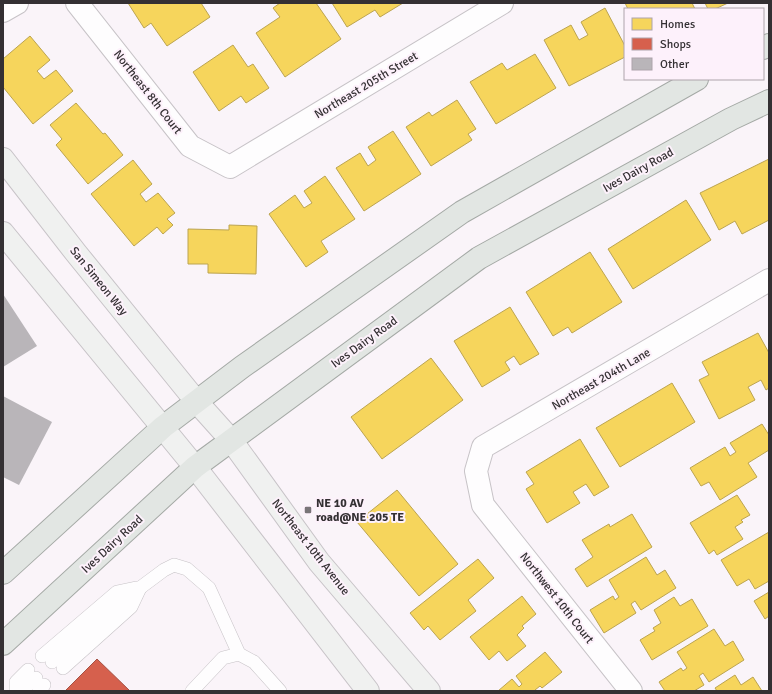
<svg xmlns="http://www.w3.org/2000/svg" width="772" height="694" viewBox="0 0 772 694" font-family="Signika,sans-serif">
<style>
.homes{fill:#f6d55c;stroke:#bca450}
.shops{fill:#d6604d;stroke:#a55245}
.building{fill:#b9b5b9}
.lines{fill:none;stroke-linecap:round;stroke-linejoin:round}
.lane-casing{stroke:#c7c3c7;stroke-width:14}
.street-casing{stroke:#c7c3c7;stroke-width:24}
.secondary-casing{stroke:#c7c3c7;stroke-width:24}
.primary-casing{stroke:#a4a9a5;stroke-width:24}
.lane{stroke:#fefdfe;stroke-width:13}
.street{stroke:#fefdfe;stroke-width:22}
.secondary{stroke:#f0f1f0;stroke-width:22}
.primary{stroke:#e2e6e3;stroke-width:22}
.poi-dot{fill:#797578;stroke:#fdf1fb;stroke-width:1.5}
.labels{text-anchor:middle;stroke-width:4;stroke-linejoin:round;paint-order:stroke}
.street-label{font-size:12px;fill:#343033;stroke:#fdf1fb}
.poi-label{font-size:12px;font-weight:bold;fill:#343033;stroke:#fdf1fb;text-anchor:start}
</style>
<rect width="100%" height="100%" fill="#faf4f9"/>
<g class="homes">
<path d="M128,3H201L210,17L167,46L151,23L144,28Z"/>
<path d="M280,3H316L341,39L285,77L256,33L280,17L273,8Z"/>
<path d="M332,3H403L380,17L375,10L347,27Z"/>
<path d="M625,3H692L695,9H628Z"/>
<path d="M705,3H728L715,9H708Z"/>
<path d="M605,8L625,46V57L569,86L544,40L571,25L579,40L588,35L581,22Z"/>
<path d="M30,36L50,60L37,71L44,79L56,70L73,91L33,124L3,87V59Z"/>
<path d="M233,45L248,67L253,64L269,88L246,103L241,96L219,111L193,72Z"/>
<path d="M535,54L556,88L496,124L470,82L502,63L507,70Z"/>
<path d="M457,100L476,129L468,134L472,140L431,166L406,127L429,112L432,116Z"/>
<path d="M76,103L103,134L105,133L123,155L88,184L56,145L62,139L50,125Z"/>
<path d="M393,131L421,174L364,211L336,168L360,153L368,166L376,160L368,147Z"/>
<path d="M769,159V220L742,234L735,221L719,230L700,193Z"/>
<path d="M133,160L152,184L140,194L146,202L158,193L175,213L167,219L173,225L163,234L157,227L134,246L91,194Z"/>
<path d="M325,176L355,219L321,241L328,252L306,267L269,214L295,195L304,208L312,203L304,191Z"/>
<path d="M686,200L711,240L633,289L608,249Z"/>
<path d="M229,225L257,226L256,274L208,273V264H188V229L229,230Z"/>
<path d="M590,252L622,302L572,333L568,327L553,336L526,292Z"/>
<path d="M510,307L539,354L520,365L514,356L505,362L510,370L482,387L454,341Z"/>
<path d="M758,333L769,353V388L766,390L761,380L748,387L755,400L719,419L699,380L709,375L702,362Z"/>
<path d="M431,358L463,400L382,459L351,417Z"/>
<path d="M672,383L695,422L620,467L596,428Z"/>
<path d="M762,424L769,435V450L748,463L757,477L720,500L709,482L701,486L690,468L725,447L730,456L736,452L730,443Z"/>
<path d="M580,439L609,487L594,496L586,484L573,492L580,503L547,523L526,489L534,484L526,472Z"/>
<path d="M397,490L458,564L419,596L357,522Z"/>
<path d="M737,495L750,515L741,520L743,522L735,527L743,539L717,555L714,550L709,554L690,523Z"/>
<path d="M632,514L652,547L587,587L575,569L593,557L582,540L609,524L610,527Z"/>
<path d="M769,532V581L755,589L749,579L737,586L721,560Z"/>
<path d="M646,557L657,575L665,570L676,588L641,610L635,601L631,604L636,613L604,633L590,610L613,596L615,600L619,597L609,580Z"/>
<path d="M478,559L494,578L468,600L476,611L440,640L428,626L424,630L410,613Z"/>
<path d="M769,592V616L765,619L754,601Z"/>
<path d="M522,596L536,614L522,626L524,628L517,635L526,646L507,661L499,651L489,660L470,637Z"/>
<path d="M674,597L680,606L692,599L708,626L652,660L640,640L655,631L653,628L661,623L654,610Z"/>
<path d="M714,629L725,646L733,641L744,660L709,682L703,673L699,676L704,685L694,691H665L659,682L681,668L683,671L687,668L677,652Z"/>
<path d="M545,652L562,672L542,688L540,686L535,690L536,691H498L512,679L519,687L522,684L516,676Z"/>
<path d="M735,675L741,685L753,677L762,691H717L715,688Z"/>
</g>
<path class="shops" d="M97,659L130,691H65Z"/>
<g class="building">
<path d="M3,294L37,346L3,367Z"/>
<path d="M3,396L52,422L19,485L3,477Z"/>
</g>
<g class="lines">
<g class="lane-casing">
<g id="lane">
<path d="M42,656L117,592L136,588"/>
<path d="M52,662L125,599L164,570L174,565L187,569L209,588L239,654"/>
<path d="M63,668L131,607L140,588"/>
<path d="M16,691V682L28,670"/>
<path d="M21,691L36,678"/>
<path d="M39,691L44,685"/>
<path d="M192,691L223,658L239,654L254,662L280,691"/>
</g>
</g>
<g class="street-casing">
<g id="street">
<path d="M77,3L190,146L230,167L502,3"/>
<path d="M3,11L17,3"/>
<path d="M631,691L483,505L476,471L483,447L769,280"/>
</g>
</g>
<g class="secondary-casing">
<g id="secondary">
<path d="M3,159L76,253L196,401L231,440L319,562L429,691"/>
<path d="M3,233L195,467L368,691"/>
</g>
</g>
<g class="primary-casing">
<g id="primary">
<path d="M763,48L769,45"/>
<path d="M3,573L163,427L242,367L462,212L697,79"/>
<path d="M3,644L195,467L479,258L731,119L769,101"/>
</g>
</g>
<use href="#lane" class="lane"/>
<use href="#street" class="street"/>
<use href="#secondary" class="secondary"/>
<use href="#primary" class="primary"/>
</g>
<rect class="poi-dot" x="304" y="506" width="8" height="8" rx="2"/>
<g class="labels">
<g class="street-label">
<text transform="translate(366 85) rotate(-31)" y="4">Northeast 205th Street</text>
<text transform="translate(148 92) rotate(52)" y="4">Northeast 8th Court</text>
<text transform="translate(638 170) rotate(-29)" y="4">Ives Dairy Road</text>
<text transform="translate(99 281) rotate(51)" y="4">San Simeon Way</text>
<text transform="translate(364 342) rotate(-36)" y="4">Ives Dairy Road</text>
<text transform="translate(601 379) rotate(-30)" y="4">Northeast 204th Lane</text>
<text transform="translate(112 544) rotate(-43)" y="4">Ives Dairy Road</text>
<text transform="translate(311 547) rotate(52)" y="4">Northeast 10th Avenue</text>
<text transform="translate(557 598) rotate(52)" y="4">Northwest 10th Court</text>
</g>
<g class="poi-label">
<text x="316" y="507">NE 10 AV<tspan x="316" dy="14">road@NE 205 TE</tspan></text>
</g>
</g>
<rect width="772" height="694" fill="none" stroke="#343033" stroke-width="8"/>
<rect x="624" y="8" width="140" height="72" fill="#fdf1fb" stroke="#ada4ab"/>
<rect x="632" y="18" width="20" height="12" fill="#f6d55c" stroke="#ada4ab"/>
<text x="660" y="28" font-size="12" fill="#343033">Homes</text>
<rect x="632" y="38" width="20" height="12" fill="#d6604d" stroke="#ada4ab"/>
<text x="660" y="48" font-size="12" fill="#343033">Shops</text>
<rect x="632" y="58" width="20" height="12" fill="#b9b5b9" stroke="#ada4ab"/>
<text x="660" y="68" font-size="12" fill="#343033">Other</text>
</svg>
